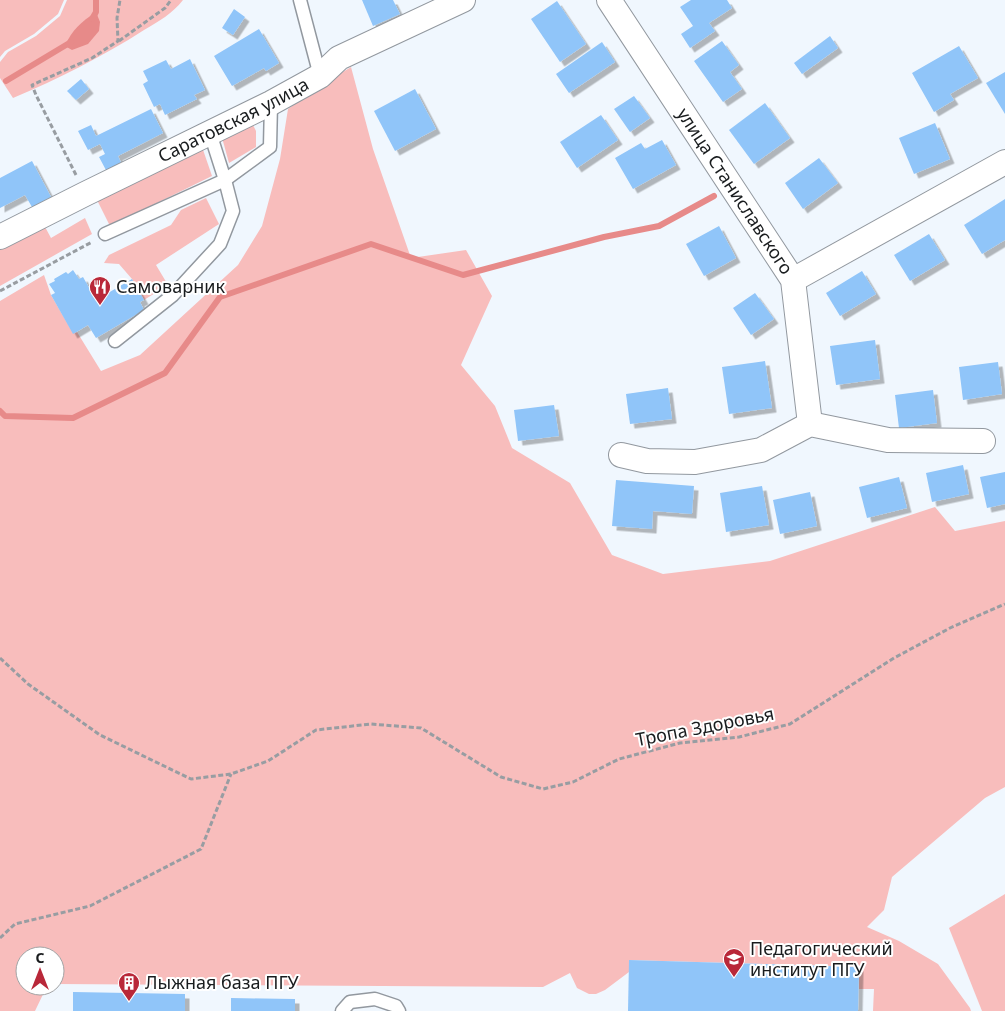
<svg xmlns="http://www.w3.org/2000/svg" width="1005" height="1011" viewBox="0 0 1005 1011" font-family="'Noto Sans',sans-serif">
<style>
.green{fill:#f8bdbc}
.water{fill:#e78a89}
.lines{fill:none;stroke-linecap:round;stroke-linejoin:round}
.stream{stroke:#e78a89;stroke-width:6}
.building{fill:#90c5f9;filter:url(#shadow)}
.service-casing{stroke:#92989f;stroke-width:15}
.minor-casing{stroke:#92989f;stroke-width:26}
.path{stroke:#989da2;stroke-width:3;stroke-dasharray:5 2.5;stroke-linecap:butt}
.service{stroke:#fff;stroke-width:12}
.minor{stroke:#fff;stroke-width:24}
.labels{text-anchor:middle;stroke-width:4;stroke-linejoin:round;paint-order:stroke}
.street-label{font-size:18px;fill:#191c1e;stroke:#fff}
.poi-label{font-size:18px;fill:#191c1e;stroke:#fff;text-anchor:start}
</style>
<defs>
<filter id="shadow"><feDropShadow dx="4.5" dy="4.5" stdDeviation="0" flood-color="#0004"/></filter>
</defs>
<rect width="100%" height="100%" fill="#f0f7fe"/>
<g class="green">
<path d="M0,0H64L58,14L34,34L5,51L0,57Z"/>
<path d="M67,0H183C172,14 159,21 144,30C102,57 58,79 13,98L0,78V62L8,52L36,36L60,16Z"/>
<path d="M351,67L373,149L411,258L466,250L492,296L461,365L495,406L512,448L570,483L612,555L663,574L770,561L935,507L955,531L1005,521V787L985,798L892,877L884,910L867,927L899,941L938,964L970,1008L971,1011H873L874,989H859V967L629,960V972L605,990L596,994H589L577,988L570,973L543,987L55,984V956H25V986H47L35,1011H0V301L44,275L51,295L73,333L77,332L101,371L140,355L238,265L262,226L280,159L288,109L320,86Z"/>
<path d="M250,119L256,131V147L229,163L221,134Z"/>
<path d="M201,144L212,176L110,226L96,198Z"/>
<path d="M206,198L219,224L156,265L168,285L144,300L132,279L119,264L104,263L109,255L171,225L181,210Z"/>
<path d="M85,218L92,234L0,286V247L44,225L51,238Z"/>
<path d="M1005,894V1011H982L949,928Z"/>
</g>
<path class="water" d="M96,12L100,22L99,31L88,44L72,50L65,46C72,30 81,22 96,12Z"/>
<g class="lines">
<g class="stream">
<path d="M92,19L96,12V0"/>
<path d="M6,81L71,42"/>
<path d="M0,411L5,416L73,418L165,373L220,297L371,244L463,275L604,237L659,226L714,196"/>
</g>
</g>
<g class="building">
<path d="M362,0H393L400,14L373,26Z"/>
<path d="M691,0H727L732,8L709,23L715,31L690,48L681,34L693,26L680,7Z"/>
<path d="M557,1L586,44L560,62L531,19Z"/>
<path d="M234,9L245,17L233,35L222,28Z"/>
<path d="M259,29L279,63L266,71L264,68L232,86L214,56Z"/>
<path d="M830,36L838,48L802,74L794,63Z"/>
<path d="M722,41L739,65L730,72L742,89L723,102L694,61Z"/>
<path d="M602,42L615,62L569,93L556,74Z"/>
<path d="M959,46L978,78L950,94L954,100L934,112L912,73Z"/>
<path d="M190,59L205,90L194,95L197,99L165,115L160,104L154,107L143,84L148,81L143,71L166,60L171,69Z"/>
<path d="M1005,72V114L986,83Z"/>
<path d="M81,79L89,89L76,100L67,91Z"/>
<path d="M415,89L436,129L395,151L374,111Z"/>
<path d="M634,96L650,118L630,132L614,109Z"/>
<path d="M765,103L790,138L754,164L729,130Z"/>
<path d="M151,109L163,133L118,156L122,165L107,172L99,157L105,154L100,144L88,150L78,131L91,125L96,136Z"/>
<path d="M601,115L618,140L577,168L560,142Z"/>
<path d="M935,123L950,159L914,174L899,138Z"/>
<path d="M662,140L676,165L633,189L615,158L641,143L645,149Z"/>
<path d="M819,158L838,183L803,209L785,183Z"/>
<path d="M32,161L51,197L32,207L25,195L0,208V178Z"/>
<path d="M1005,199V240L982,254L964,225Z"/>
<path d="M719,226L736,258L704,276L686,244Z"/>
<path d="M929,234L945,260L910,281L894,255Z"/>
<path d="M73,270L79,279L83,277L96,300L132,279L144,300L140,302L144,310L96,338L88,325L73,334L51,295L55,293L49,284L55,281L54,279L66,272L68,274Z"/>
<path d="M862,271L876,294L840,316L826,293Z"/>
<path d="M755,293L774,319L751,335L733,308Z"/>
<path d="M875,340L880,379L836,385L830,346Z"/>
<path d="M765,361L772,408L729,414L722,367Z"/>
<path d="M998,362L1002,394L963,400L959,367Z"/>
<path d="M668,388L672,419L630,424L626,394Z"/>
<path d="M933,390L937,423L899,428L895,395Z"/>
<path d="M554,405L559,436L518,441L514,410Z"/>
<path d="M963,465L969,494L932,502L926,473Z"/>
<path d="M1005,472V504L987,508L980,477Z"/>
<path d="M899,477L907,508L867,518L859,487Z"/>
<path d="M616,480L694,486L692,514L653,511L652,529L612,526Z"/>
<path d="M762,486L769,525L726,532L720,493Z"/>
<path d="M810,492L817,526L780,534L773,500Z"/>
<path d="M629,960L859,967L858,1011H628Z"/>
<path d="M73,992L185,994V1011H73Z"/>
<path d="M231,998L295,999V1011H231Z"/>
</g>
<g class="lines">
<g class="service-casing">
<g id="service">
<path d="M300,0L320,76"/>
<path d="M105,234L225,180L270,147L271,103"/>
<path d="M115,341L173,295L220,244L233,211L225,180L210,133"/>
<path d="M342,1011L350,1002L375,999L396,1006L399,1011"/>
</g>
</g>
<g class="minor-casing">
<g id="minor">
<path id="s1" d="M609,0L793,280L810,424"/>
<path id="s2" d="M0,237L85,194L271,103L320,76L339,58L463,0"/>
<path d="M793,280L1005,162"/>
<path d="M621,455L647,461L695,462L761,450L810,424L888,440L983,441"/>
</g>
</g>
<g class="path">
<path d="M119,41L165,8L171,0"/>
<path d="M76,175L36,95L32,85L92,58L118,41L117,18L120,0"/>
<path d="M0,291L92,242"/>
<path d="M0,658L28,684L100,735L191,779L231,774L268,761L316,730L371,724L421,728L501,777L543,789L573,782L619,759L680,743L739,737L790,724L894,658L950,628L1005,604"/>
<path d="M0,938L15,924L90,906L201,849L231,774"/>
</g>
<use href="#service" class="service"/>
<use href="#minor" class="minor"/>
</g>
<defs>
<g id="restaurant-pin" transform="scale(1.125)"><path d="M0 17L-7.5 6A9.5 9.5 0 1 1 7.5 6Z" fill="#b92839" stroke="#fff"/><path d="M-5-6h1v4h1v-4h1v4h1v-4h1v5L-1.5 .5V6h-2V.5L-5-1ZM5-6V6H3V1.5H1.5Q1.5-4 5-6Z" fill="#fff"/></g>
<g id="university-pin" transform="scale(1.125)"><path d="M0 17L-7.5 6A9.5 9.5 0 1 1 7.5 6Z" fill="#b92839" stroke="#fff"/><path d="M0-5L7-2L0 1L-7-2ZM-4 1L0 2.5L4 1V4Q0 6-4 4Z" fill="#fff"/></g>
<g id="building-pin" transform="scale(1.125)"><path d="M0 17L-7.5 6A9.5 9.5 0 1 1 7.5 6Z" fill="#b92839" stroke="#fff"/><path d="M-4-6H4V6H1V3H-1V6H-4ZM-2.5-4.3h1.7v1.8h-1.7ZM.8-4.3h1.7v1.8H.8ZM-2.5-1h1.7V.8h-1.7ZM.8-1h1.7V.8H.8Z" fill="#fff"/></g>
</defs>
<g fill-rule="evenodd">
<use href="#restaurant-pin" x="100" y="287"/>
<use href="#university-pin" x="734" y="959"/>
<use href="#building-pin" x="129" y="983"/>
</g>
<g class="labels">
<g class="street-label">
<text dy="6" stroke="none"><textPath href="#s2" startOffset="261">Саратовская улица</textPath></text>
<text dy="6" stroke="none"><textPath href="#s1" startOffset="229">улица Станиславского</textPath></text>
<text transform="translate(705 727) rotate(-11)" y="6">Тропа Здоровья</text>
</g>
<g class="poi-label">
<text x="116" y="293">Самоварник</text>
<text x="750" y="955">Педагогический<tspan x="750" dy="21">институт ПГУ</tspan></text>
<text x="145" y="989">Лыжная база ПГУ</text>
</g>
</g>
<g transform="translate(40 971)"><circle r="24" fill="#ffffff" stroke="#a3a4a5"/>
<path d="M0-4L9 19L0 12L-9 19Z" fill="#b92839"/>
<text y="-8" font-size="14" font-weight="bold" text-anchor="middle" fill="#191c1e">С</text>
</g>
</svg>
